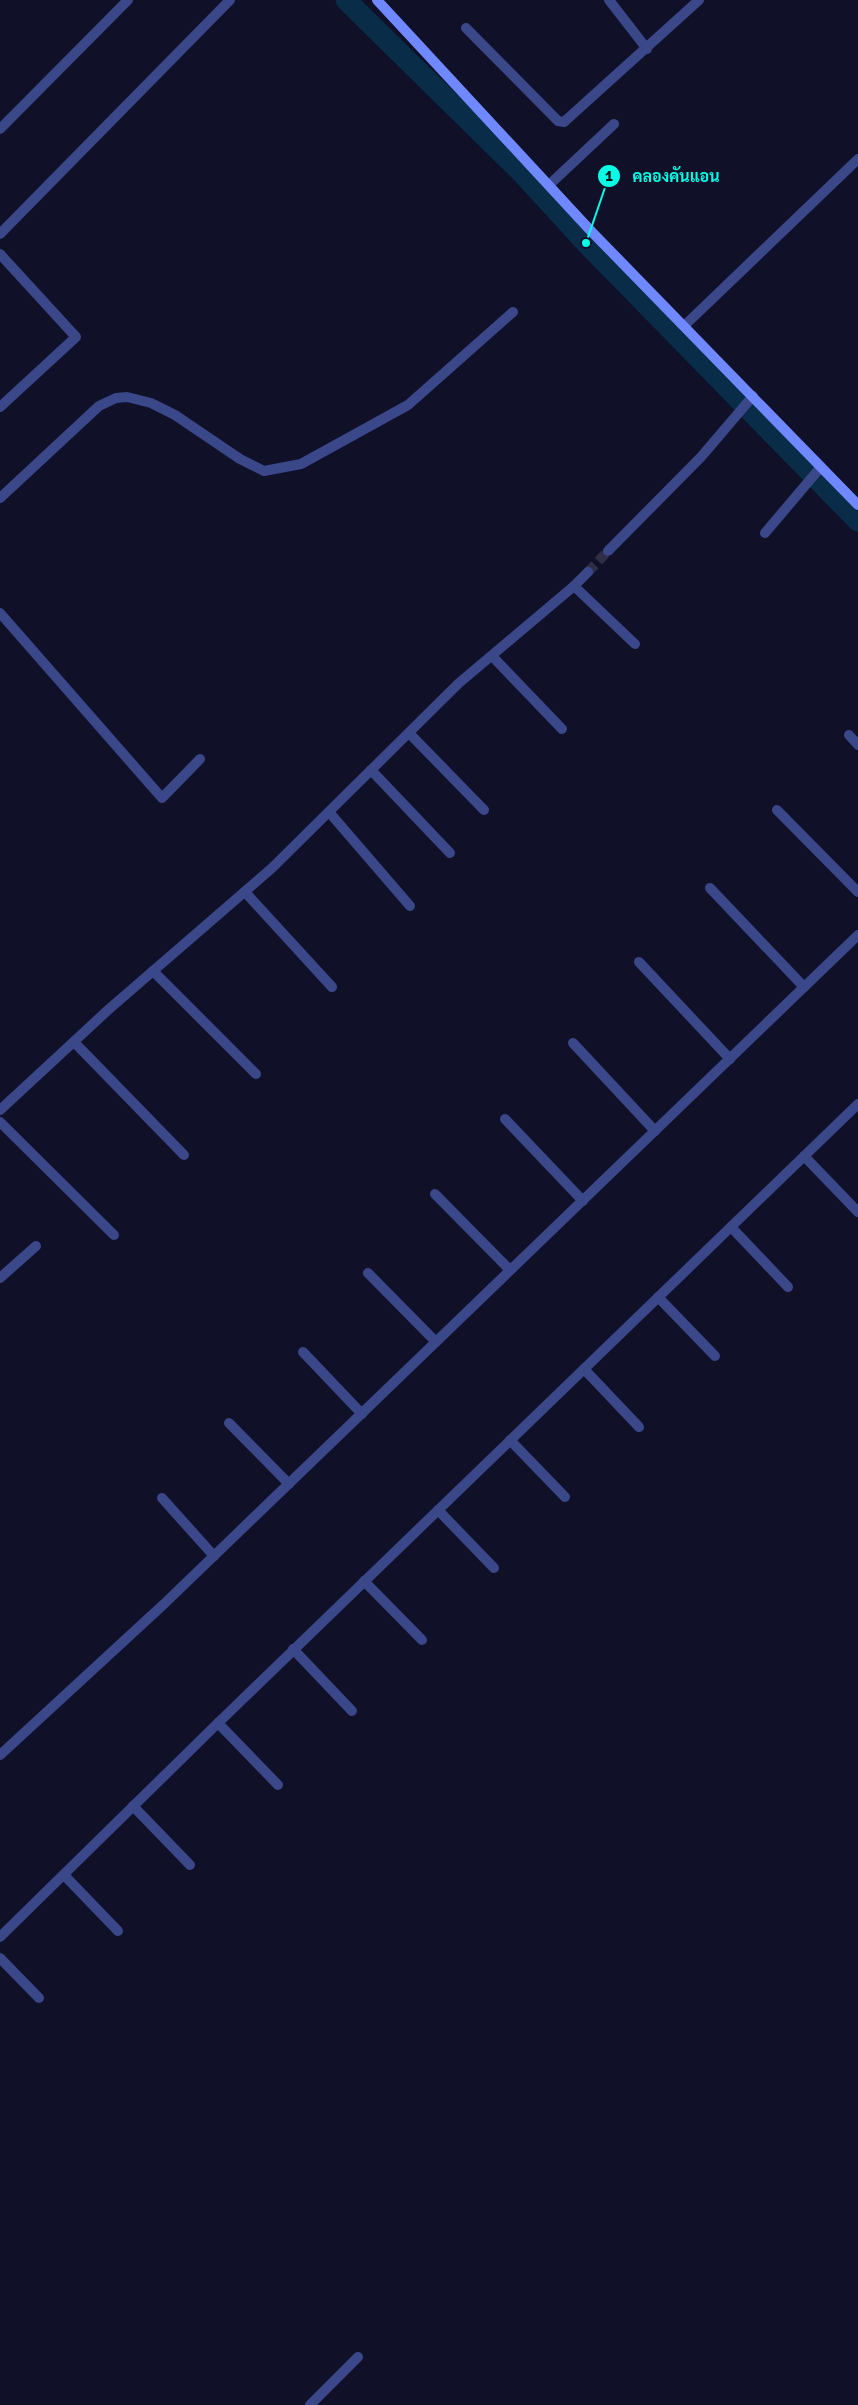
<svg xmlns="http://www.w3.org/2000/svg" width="858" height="2405" viewBox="0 0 858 2405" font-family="Signika,Sarabun,sans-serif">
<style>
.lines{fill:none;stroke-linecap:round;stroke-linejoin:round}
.canal{stroke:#092d48;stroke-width:21}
.street-tunnel{stroke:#2e2e49;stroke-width:10;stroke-dasharray:10 5;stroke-linecap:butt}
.lane{stroke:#3a4789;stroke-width:10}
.street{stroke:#3a4789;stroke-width:10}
.secondary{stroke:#6f88ff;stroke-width:10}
.leader{fill:none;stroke:#04ffe6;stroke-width:2}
.callout-dot{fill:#04ffe6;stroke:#101029;stroke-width:2}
.mark-label{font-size:15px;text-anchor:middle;font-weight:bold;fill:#111}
.callout-label{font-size:16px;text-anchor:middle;font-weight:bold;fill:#04ffe6;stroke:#101029;stroke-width:4.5;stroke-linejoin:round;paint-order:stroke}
</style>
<rect width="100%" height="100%" fill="#101029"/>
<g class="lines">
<path class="canal" d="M346,0L521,172L586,243L858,521"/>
<path class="street-tunnel" d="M588,572L608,551"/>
<path class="lane" d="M0,613L162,798L200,759"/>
<g class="street">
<path d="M609,0L647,49"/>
<path d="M466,28L558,121L564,122L699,0"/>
<path d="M0,129L128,0"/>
<path d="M549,185L614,124"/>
<path d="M0,234L230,0"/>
<path d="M0,254L76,337L0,407"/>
<path d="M684,326L858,159"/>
<path d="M0,498L99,406L116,398L127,397L151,403L175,415L240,459L264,471L301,464L408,405L513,312"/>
<path d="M765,533L820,468"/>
<path d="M608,551L701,457L753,396"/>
<path d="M574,586L635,644"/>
<path d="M492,656L562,729"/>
<path d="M409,733L484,810"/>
<path d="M849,735L858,745"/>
<path d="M371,770L450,853"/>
<path d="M777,810L858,892"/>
<path d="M329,812L410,906"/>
<path d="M710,888L804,987"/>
<path d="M245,892L332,987"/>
<path d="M639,962L730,1059"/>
<path d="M153,971L256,1074"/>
<path d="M74,1042L184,1155"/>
<path d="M573,1043L655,1131"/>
<path d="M0,1110L108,1010L272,868L459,683L574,586L588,572"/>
<path d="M505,1119L583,1201"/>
<path d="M0,1122L114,1235"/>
<path d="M804,1156L858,1212"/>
<path d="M435,1194L510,1270"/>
<path d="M731,1227L788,1287"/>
<path d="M368,1273L436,1342"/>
<path d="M0,1278L36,1246"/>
<path d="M658,1297L715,1356"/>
<path d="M303,1352L362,1414"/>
<path d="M584,1369L639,1427"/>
<path d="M229,1423L289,1484"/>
<path d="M510,1440L565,1497"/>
<path d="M162,1498L214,1556"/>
<path d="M438,1510L494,1568"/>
<path d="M364,1581L422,1640"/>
<path d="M293,1649L352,1711"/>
<path d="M218,1723L278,1785"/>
<path d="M0,1755L164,1604L858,935"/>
<path d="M133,1806L190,1865"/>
<path d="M64,1875L118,1931"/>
<path d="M0,1937L218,1723L858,1104"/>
<path d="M0,1958L39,1998"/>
<path d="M310,2405L358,2357"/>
</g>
<path class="secondary" d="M377,0L590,230L858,505"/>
</g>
<path class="leader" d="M586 243L609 176"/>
<g class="callout-dot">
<circle cx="586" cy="243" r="5"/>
<circle cx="609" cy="176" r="12"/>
</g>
<g class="mark-label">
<text x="609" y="181">1</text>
</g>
<g class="callout-label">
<text x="676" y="182">คลองคันแอน</text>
</g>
</svg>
